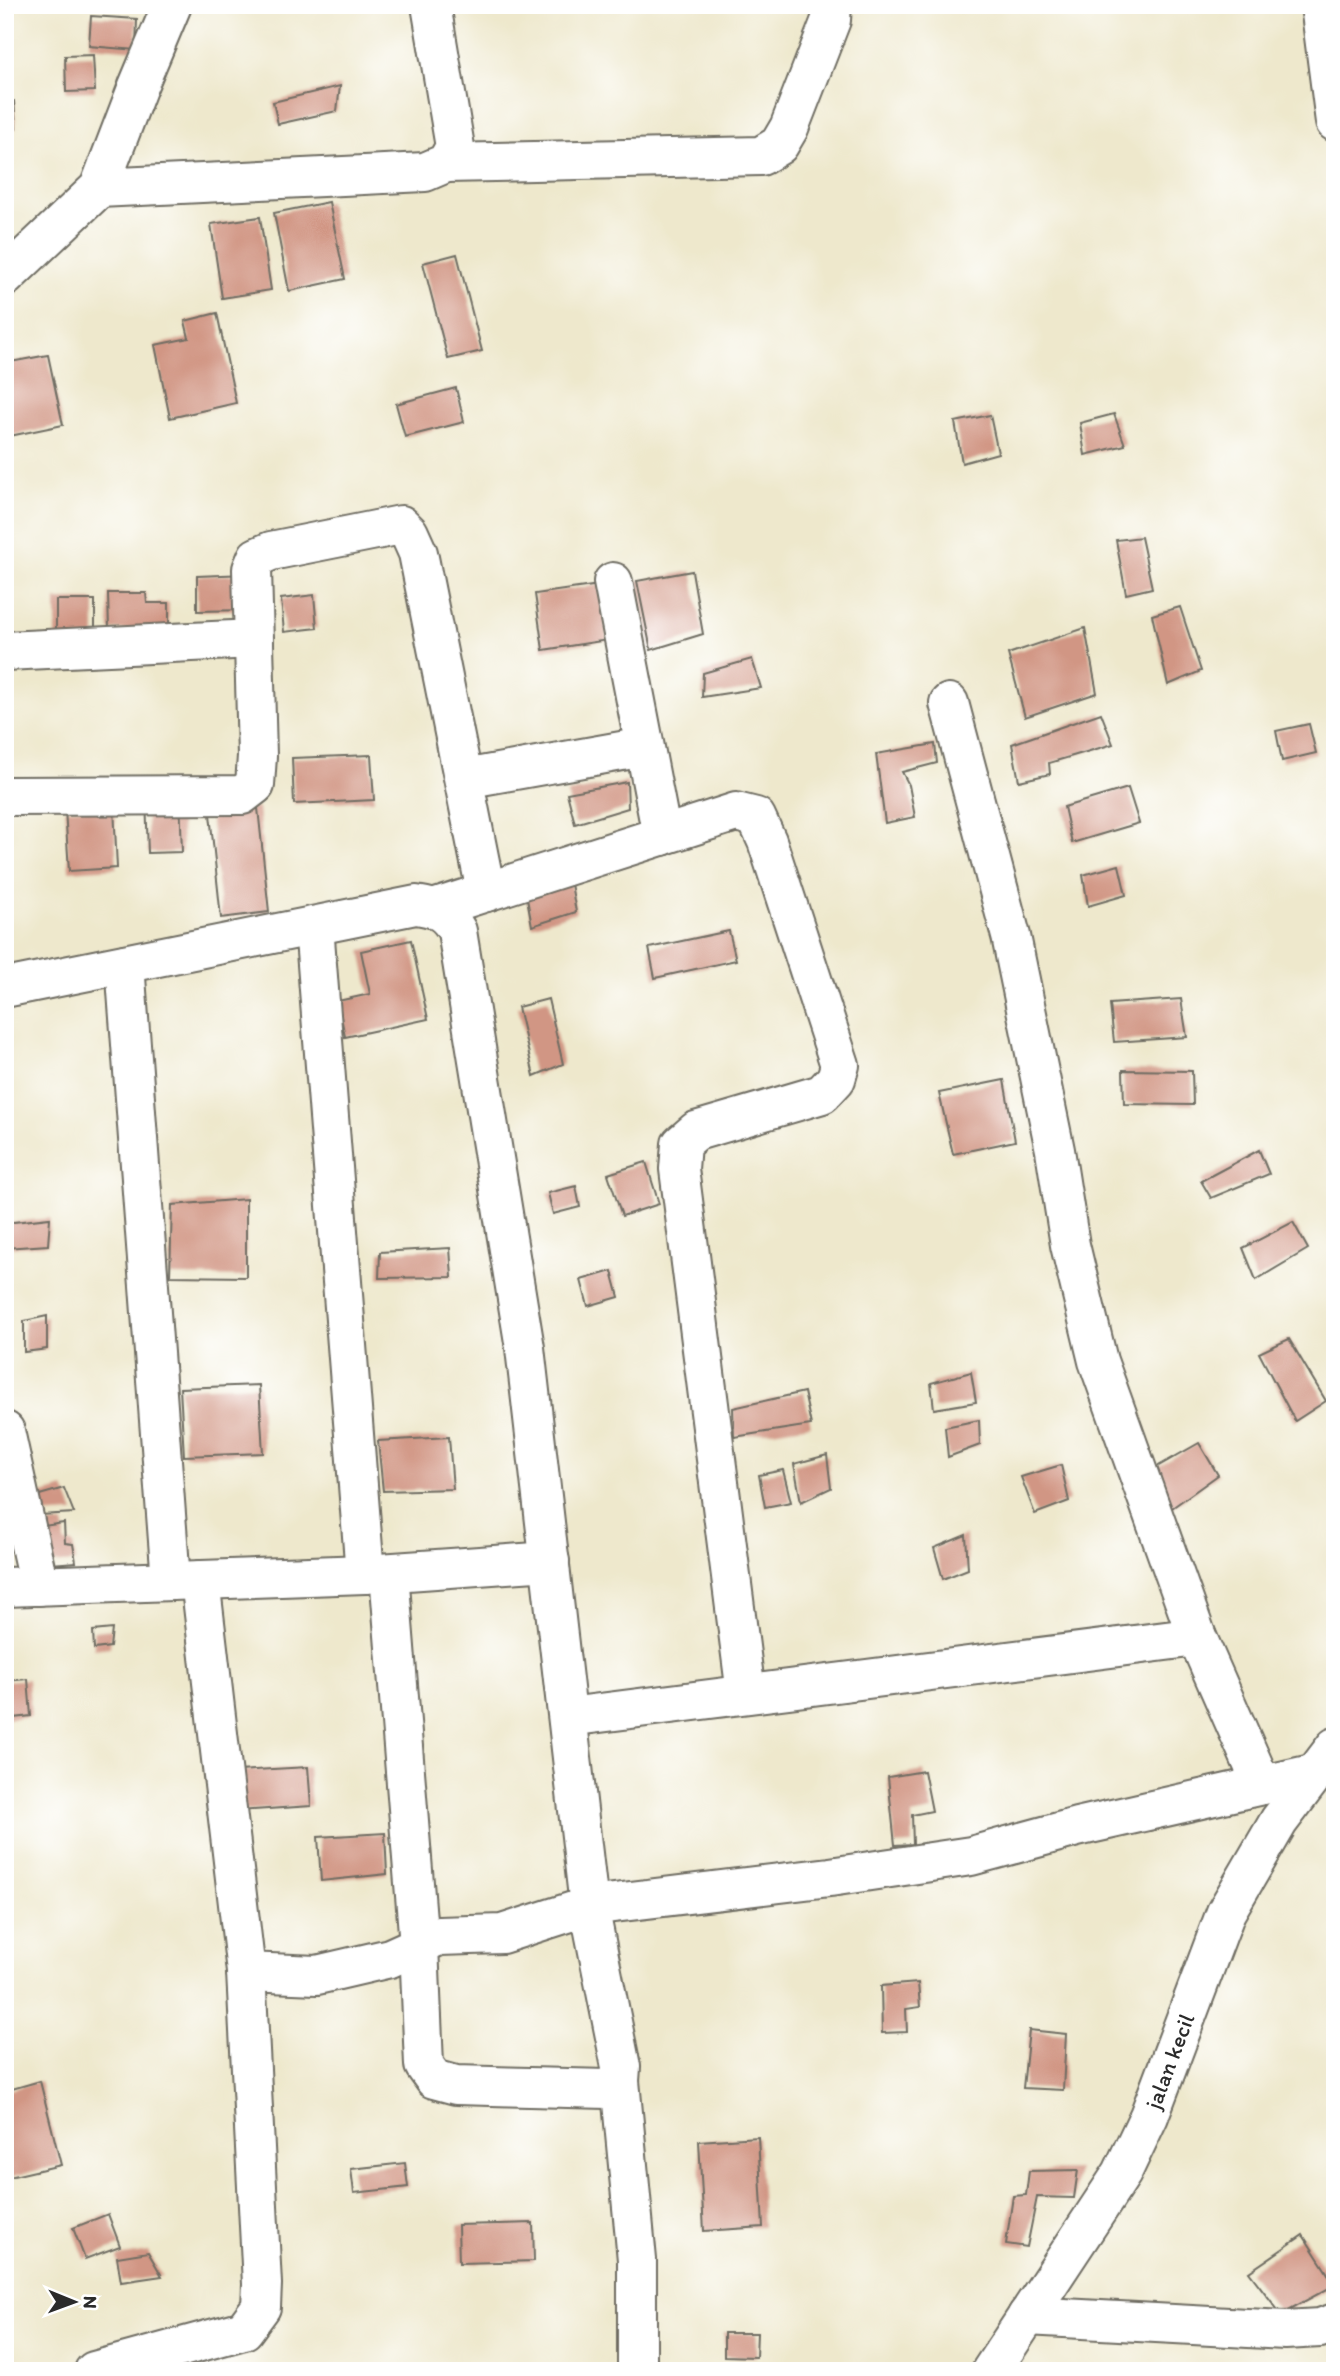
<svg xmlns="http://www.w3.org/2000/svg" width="1340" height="2376" viewBox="0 0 1340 2376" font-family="Itim,sans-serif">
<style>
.building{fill:#d19684}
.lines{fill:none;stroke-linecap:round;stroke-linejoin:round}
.minor-casing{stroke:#6f6d63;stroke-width:42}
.minor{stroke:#fff;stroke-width:38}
.labels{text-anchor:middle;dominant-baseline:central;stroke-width:6;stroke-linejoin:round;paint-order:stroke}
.street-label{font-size:23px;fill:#2b2b2b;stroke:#fff}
</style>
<rect width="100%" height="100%" fill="#fff"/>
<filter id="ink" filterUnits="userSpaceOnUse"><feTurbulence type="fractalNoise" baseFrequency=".0143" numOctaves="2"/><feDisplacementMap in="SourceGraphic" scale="14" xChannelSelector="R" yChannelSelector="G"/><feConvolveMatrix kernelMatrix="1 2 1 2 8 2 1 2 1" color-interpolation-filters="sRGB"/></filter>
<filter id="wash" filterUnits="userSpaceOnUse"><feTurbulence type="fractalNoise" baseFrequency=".00686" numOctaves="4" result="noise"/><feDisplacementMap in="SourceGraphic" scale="28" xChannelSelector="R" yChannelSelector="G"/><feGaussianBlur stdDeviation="1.57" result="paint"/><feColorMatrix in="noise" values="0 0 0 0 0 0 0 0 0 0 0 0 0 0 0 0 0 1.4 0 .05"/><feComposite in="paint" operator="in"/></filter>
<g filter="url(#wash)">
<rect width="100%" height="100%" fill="#eee8cc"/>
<g id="blocks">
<g class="building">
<path d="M 91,16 L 137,19 L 136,50 L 89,46 Z"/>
<path d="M 93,55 L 95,91 L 66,92 L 65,56 Z"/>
<path d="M 340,86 L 337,111 L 278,124 L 273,102 Z"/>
<path d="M 14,101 L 16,129 L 5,131 L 5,102 Z"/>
<path d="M 329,202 L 345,279 L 289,291 L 274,213 Z"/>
<path d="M 260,217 L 271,290 L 222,298 L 211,224 Z"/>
<path d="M 457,254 L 482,351 L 448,359 L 423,263 Z"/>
<path d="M 217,313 L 236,403 L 170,418 L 155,345 L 189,338 L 185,321 Z"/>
<path d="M 48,355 L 63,425 L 5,437 L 5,363 Z"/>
<path d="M 456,388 L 464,422 L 405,437 L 396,404 Z"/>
<path d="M 1114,414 L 1125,445 L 1085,455 L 1080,423 Z"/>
<path d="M 990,415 L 998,453 L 962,463 L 955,422 Z"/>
<path d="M 1141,537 L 1152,588 L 1126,594 L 1116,540 Z"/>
<path d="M 692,571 L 703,634 L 651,650 L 637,581 Z"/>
<path d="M 247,574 L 248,610 L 197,611 L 197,576 Z"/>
<path d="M 600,585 L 608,640 L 543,650 L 535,594 Z"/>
<path d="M 108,593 L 146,593 L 147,603 L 169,603 L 169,629 L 109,630 Z"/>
<path d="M 314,595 L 317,628 L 284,632 L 281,599 Z"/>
<rect x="56" y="600" width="39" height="40"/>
<path d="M 1180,607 L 1201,671 L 1168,685 L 1152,615 Z"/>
<path d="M 1085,628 L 1097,693 L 1025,717 L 1008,654 Z"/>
<path d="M 752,659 L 761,688 L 702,697 L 703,673 Z"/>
<path d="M 1101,713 L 1113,744 L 1049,763 L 1050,774 L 1019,781 L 1012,744 Z"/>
<path d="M 1309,724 L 1316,753 L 1282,761 L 1276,731 Z"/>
<path d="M 935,744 L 937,763 L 902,772 L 909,785 L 915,817 L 885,823 L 876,754 Z"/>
<path d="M 371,755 L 374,800 L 294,804 L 292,758 Z"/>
<path d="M 627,782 L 628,808 L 575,824 L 567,793 Z"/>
<path d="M 1128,788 L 1139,823 L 1072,843 L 1064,807 Z"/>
<path d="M 180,797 L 182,852 L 148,853 L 146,798 Z"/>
<path d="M 114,807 L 117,868 L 69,871 L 65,809 Z"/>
<path d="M 258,808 L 269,912 L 221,918 L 210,814 Z"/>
<path d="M 1119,865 L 1126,895 L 1088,906 L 1083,875 Z"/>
<path d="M 570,878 L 576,912 L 532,926 L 526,893 Z"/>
<path d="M 729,931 L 736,960 L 655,978 L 649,948 Z"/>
<path d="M 411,940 L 428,1019 L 345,1037 L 338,1001 L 370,994 L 361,951 Z"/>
<path d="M 548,999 L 563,1064 L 534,1076 L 518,1007 Z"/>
<path d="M 1181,999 L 1187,1037 L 1114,1042 L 1110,1004 Z"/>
<path d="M 1123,1070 L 1192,1071 L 1193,1105 L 1124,1104 Z"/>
<path d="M 1004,1080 L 1015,1141 L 953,1154 L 939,1093 Z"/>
<path d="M 1259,1150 L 1269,1174 L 1211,1198 L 1201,1181 Z"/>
<path d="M 646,1162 L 659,1204 L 622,1216 L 608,1174 Z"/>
<path d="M 576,1186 L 580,1207 L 553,1214 L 548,1193 Z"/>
<path d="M 246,1199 L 246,1277 L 170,1276 L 172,1205 Z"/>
<path d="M 50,1218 L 48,1245 L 5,1248 L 5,1223 Z"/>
<path d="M 1293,1222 L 1308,1249 L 1256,1280 L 1243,1248 Z"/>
<path d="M 450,1248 L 452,1277 L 379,1278 L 380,1252 Z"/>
<path d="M 612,1271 L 619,1297 L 588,1306 L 581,1280 Z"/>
<path d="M 47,1316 L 47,1349 L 24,1352 L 24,1321 Z"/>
<path d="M 1289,1339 L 1326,1401 L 1295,1421 L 1259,1353 Z"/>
<path d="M 971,1372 L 976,1402 L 934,1409 L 931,1383 Z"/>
<path d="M 259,1385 L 263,1453 L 184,1456 L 180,1388 Z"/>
<path d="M 804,1392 L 811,1425 L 734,1437 L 733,1408 Z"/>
<path d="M 979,1420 L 980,1445 L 948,1457 L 945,1427 Z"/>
<path d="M 449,1437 L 453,1489 L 383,1491 L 378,1441 Z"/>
<path d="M 1199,1443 L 1218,1475 L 1165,1513 L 1150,1471 Z"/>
<path d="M 827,1455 L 831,1488 L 801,1502 L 794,1464 Z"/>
<path d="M 1061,1465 L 1069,1501 L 1035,1514 L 1021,1477 Z"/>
<path d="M 783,1470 L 791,1502 L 765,1507 L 759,1475 Z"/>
<path d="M 64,1488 L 74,1513 L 40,1515 L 36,1496 Z"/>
<path d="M 64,1523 L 65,1543 L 73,1544 L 76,1562 L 51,1564 L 43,1526 Z"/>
<path d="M 966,1535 L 968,1569 L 943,1579 L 934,1548 Z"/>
<path d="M 112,1629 L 110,1647 L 94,1649 L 93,1631 Z"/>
<path d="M 28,1679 L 31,1716 L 5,1719 L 5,1681 Z"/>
<path d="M 308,1767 L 311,1806 L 237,1811 L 238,1771 Z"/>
<path d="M 924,1771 L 932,1811 L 912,1815 L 913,1844 L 895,1845 L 888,1777 Z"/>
<path d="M 385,1833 L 387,1874 L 321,1881 L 318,1837 Z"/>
<path d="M 918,1983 L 920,2007 L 906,2009 L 907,2032 L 882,2033 L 881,1986 Z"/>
<path d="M 1029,2030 L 1066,2034 L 1063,2090 L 1023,2088 Z"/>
<path d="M 40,2081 L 61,2165 L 5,2178 L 5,2091 Z"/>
<path d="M 758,2137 L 763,2227 L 704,2231 L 699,2141 Z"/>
<path d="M 405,2163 L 408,2187 L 354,2193 L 351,2169 Z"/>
<path d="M 1078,2170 L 1074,2198 L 1037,2197 L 1027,2247 L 1006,2244 L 1013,2196 L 1026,2195 L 1029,2171 Z"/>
<path d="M 108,2214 L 120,2246 L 85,2259 L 73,2228 Z"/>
<path d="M 533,2223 L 534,2261 L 459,2263 L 458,2225 Z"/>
<path d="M 1303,2235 L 1335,2285 L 1281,2314 L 1249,2272 Z"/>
<path d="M 148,2252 L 162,2276 L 121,2282 L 117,2257 Z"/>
<path d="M 724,2333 L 757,2333 L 756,2357 L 724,2356 Z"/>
</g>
</g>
</g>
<g filter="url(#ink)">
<use href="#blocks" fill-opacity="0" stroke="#6f6d63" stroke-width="2"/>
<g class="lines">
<g class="minor-casing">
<g id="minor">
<path d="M 1320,5 L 1335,122"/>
<path d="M 446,163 L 761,156 L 779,145 L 789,128 L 831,20 L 832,5"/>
<path d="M 99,188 L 425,172 L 446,163 L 455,147 L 431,5"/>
<path d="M 5,277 L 99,188 L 138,86 L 172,5"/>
<path d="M 613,582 L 662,836"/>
<path d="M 5,651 L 254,639"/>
<path d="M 949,703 L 1011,936 L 1055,1150 L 1070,1245 L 1098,1361 L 1197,1637 L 1262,1785"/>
<path d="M 464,779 L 644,747"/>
<path d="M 5,796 L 242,795 L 255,785 L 257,756 L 252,569 L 257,557 L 271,551 L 401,525 L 409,533 L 418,553 L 486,892"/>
<path d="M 436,908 L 736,812 L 756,817 L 767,841 L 840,1065 L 836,1079 L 822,1094 L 696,1131 L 681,1144 L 679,1169 L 746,1694"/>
<path d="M 314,926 L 365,1574"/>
<path d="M 125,964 L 171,1581"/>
<path d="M 5,988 L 416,905 C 437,908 447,912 457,931 L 525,1348 L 589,1906 L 621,2067 L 620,2081 L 607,2089 L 456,2085 L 434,2079 L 424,2065 L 419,1945 L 389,1573"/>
<path d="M 5,1431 L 39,1586"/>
<path d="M 5,1587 L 365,1574 L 550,1561"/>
<path d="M 568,1717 L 1197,1637"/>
<path d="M 246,1972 L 317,1975 L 390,1958 L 439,1936 L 502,1934 L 589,1906 L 830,1877 L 971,1856 L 1077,1827 L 1316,1773"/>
<path d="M 620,2081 L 637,2260 L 637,2371"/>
<path d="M 1027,2316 L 1285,2330 L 1320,2328 L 1335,2323"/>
<path d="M 94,2371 L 244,2330 L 261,2307 L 262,2284 L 246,1972 L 200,1580"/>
<path id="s1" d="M 991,2371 L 1122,2173 L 1149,2116 L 1226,1912 L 1279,1821 L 1335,1747"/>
</g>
</g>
<use href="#minor" class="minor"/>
</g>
</g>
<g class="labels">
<g class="street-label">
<text stroke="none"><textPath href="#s1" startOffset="359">jalan kecil</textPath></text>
</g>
</g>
<rect width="1340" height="2376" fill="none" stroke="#fff" stroke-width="28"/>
<g transform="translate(74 2302) rotate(91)" stroke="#ffffff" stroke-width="5" paint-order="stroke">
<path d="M0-5L12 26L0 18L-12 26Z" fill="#2b2b2b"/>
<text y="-10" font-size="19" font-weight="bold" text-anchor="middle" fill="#2b2b2b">N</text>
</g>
</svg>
